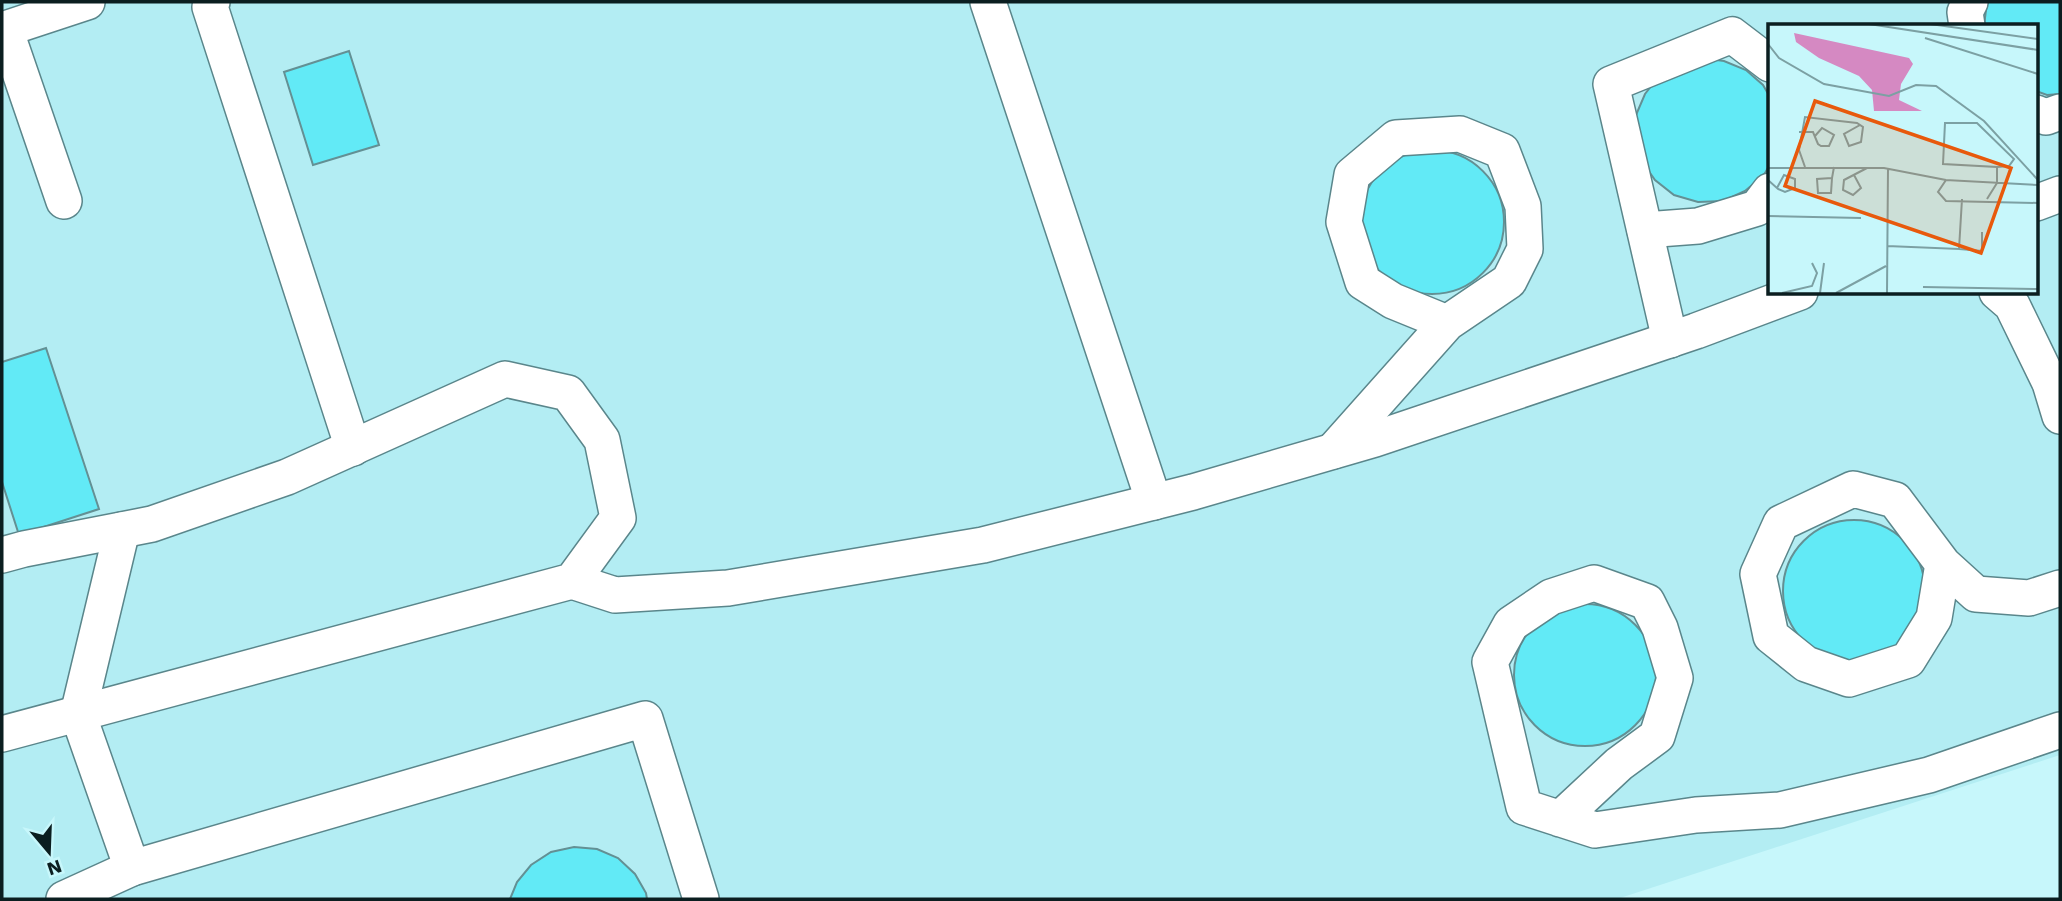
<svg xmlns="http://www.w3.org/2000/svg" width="2062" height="901" viewBox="0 0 2062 901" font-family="'Work Sans',sans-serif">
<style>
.built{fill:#b3edf3;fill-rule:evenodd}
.building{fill:#62eaf6;stroke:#639094;stroke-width:2}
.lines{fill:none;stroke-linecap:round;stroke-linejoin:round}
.minor-casing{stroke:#5a868b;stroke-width:38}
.minor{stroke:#fff;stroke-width:35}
.inset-road{fill:none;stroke:#7ca0a3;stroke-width:2}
.view{fill:#e8590c;fill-opacity:0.15;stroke:#e8590c;stroke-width:3.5}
.inset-edge{fill:none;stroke:#0b1e20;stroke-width:3.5}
</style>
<rect width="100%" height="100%" fill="#c7f7fb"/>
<path class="built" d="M 2,2 L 2060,2 L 2060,755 L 1617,899 L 2,899 ZM 1770,26 L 2036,26 L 2036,292 L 1770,292 Z"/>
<g class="building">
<path d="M 1987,2 L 2060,2 L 2060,94 L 2047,95 L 2036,91 L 2036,26 L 1984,26 Z"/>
<path d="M 349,51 L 379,145 L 313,165 L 284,72 Z"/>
<path d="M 1702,58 L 1724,61 L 1746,70 L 1763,85 L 1770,97 L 1770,164 L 1764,175 L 1745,191 L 1723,201 L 1698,202 L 1674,195 L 1655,180 L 1641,160 L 1635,138 L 1636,115 L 1645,94 L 1659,76 Z"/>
<circle cx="1432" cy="222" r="72"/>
<path d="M 46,348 L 99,509 L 19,535 L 2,482 L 2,362 Z"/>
<circle cx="1854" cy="591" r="71"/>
<circle cx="1585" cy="675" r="71"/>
<path d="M 574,847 L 597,849 L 618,858 L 635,874 L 646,893 L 647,899 L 510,899 L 517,882 L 531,865 L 551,852 Z"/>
</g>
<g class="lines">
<g class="minor-casing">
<g id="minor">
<path d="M 212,2 L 210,7 L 353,448"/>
<path d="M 988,2 L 1154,502"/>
<path d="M 1967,26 L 1965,12 L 1970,2"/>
<path d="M 2036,113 L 2046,117 L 2060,112"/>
<path d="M 64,201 L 5,29 L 87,2"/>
<path d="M 2036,203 L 2060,194"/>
<path d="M 1645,230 L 1698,226 L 1757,208 L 1770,191"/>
<path d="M 1997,292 L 2012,305 L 2050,383 L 2060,416"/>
<path d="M 1670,340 L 1611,84 L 1732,35 L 1770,64"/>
<path d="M 1333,451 L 1447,323 L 1509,281 L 1525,249 L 1523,206 L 1502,151 L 1460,134 L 1396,138 L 1352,175 L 1344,222 L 1363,282 L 1393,301 L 1447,323"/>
<path d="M 122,530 L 78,714 L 132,868"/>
<path d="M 2,555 L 24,549 L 152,524 L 287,477 L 505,379 L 568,393 L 602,440 L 618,518 L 572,581 L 2,734"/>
<path d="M 1943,564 L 1934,618 L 1908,660 L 1849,679 L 1806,664 L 1771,636 L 1758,574 L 1781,523 L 1853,489 L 1895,500 L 1943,564 L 1976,594 L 2029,598 L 2060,588"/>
<path d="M 572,581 L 615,595 L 728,588 L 983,545 L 1193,492 L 1375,439 L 1696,331 L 1800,292"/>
<path d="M 1560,819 L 1619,764 L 1657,736 L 1675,678 L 1660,628 L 1647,602 L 1594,583 L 1551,597 L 1511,624 L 1490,662 L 1524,807 L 1595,830 L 1696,815 L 1780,810 L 1929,775 L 2060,730"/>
<path d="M 64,899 L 132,868 L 645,719 L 701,899"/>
</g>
</g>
<use href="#minor" class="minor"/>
</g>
<g transform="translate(1768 24)">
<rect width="270" height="270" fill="#c7f7fb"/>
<path d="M 26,9 L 141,34 L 145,40 L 133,60 L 131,76 L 154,87 L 106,87 L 104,66 L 91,52 L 51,34 L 28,18 Z" fill="#d589c2"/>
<path class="inset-road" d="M 101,0 L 270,26M 162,0 L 270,15M 157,14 L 270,50M 0,20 L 11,34 L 56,60 L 121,72 L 148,61 L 168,62 L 216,97 L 270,156M 31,108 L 45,108 L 50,120 L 53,122 L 61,122 L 66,111 L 54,104 L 47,112M 37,143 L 31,126 L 37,93 L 89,99 L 95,103 L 93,118 L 81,122 L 76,110 L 92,101M 0,144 L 116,144 L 178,156M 86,151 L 93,164 L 85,171 L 75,166 L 76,156 L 99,144M 64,154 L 49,155 L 50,169 L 63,169 L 64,154 L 66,143M 0,156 L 10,165 L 17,168 L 27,164 L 27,155 L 16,151 L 9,164M 270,161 L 178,156 L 170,168 L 178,177 L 270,179M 219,175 L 229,159 L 229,143 L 175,140 L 177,99 L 209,99 L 246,135 L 241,142 L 229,143M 0,192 L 93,194M 119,222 L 191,225 L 194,175M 191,225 L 214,227 L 214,208M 155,263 L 270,265M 14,269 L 44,262 L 49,249 L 44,239M 52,269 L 56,239M 68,269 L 118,242M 119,269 L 120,144"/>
<path class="view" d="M 47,77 L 243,144 L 213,229 L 17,162 Z"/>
<rect width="270" height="270" class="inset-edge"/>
</g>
<rect width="2062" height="901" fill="none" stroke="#0b1e20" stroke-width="7"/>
<g transform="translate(49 852) rotate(161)" stroke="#c7f7fb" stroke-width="5" paint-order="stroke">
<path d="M0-5L12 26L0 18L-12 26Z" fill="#0b1e20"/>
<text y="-10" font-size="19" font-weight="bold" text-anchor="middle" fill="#0b1e20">N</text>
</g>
</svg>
